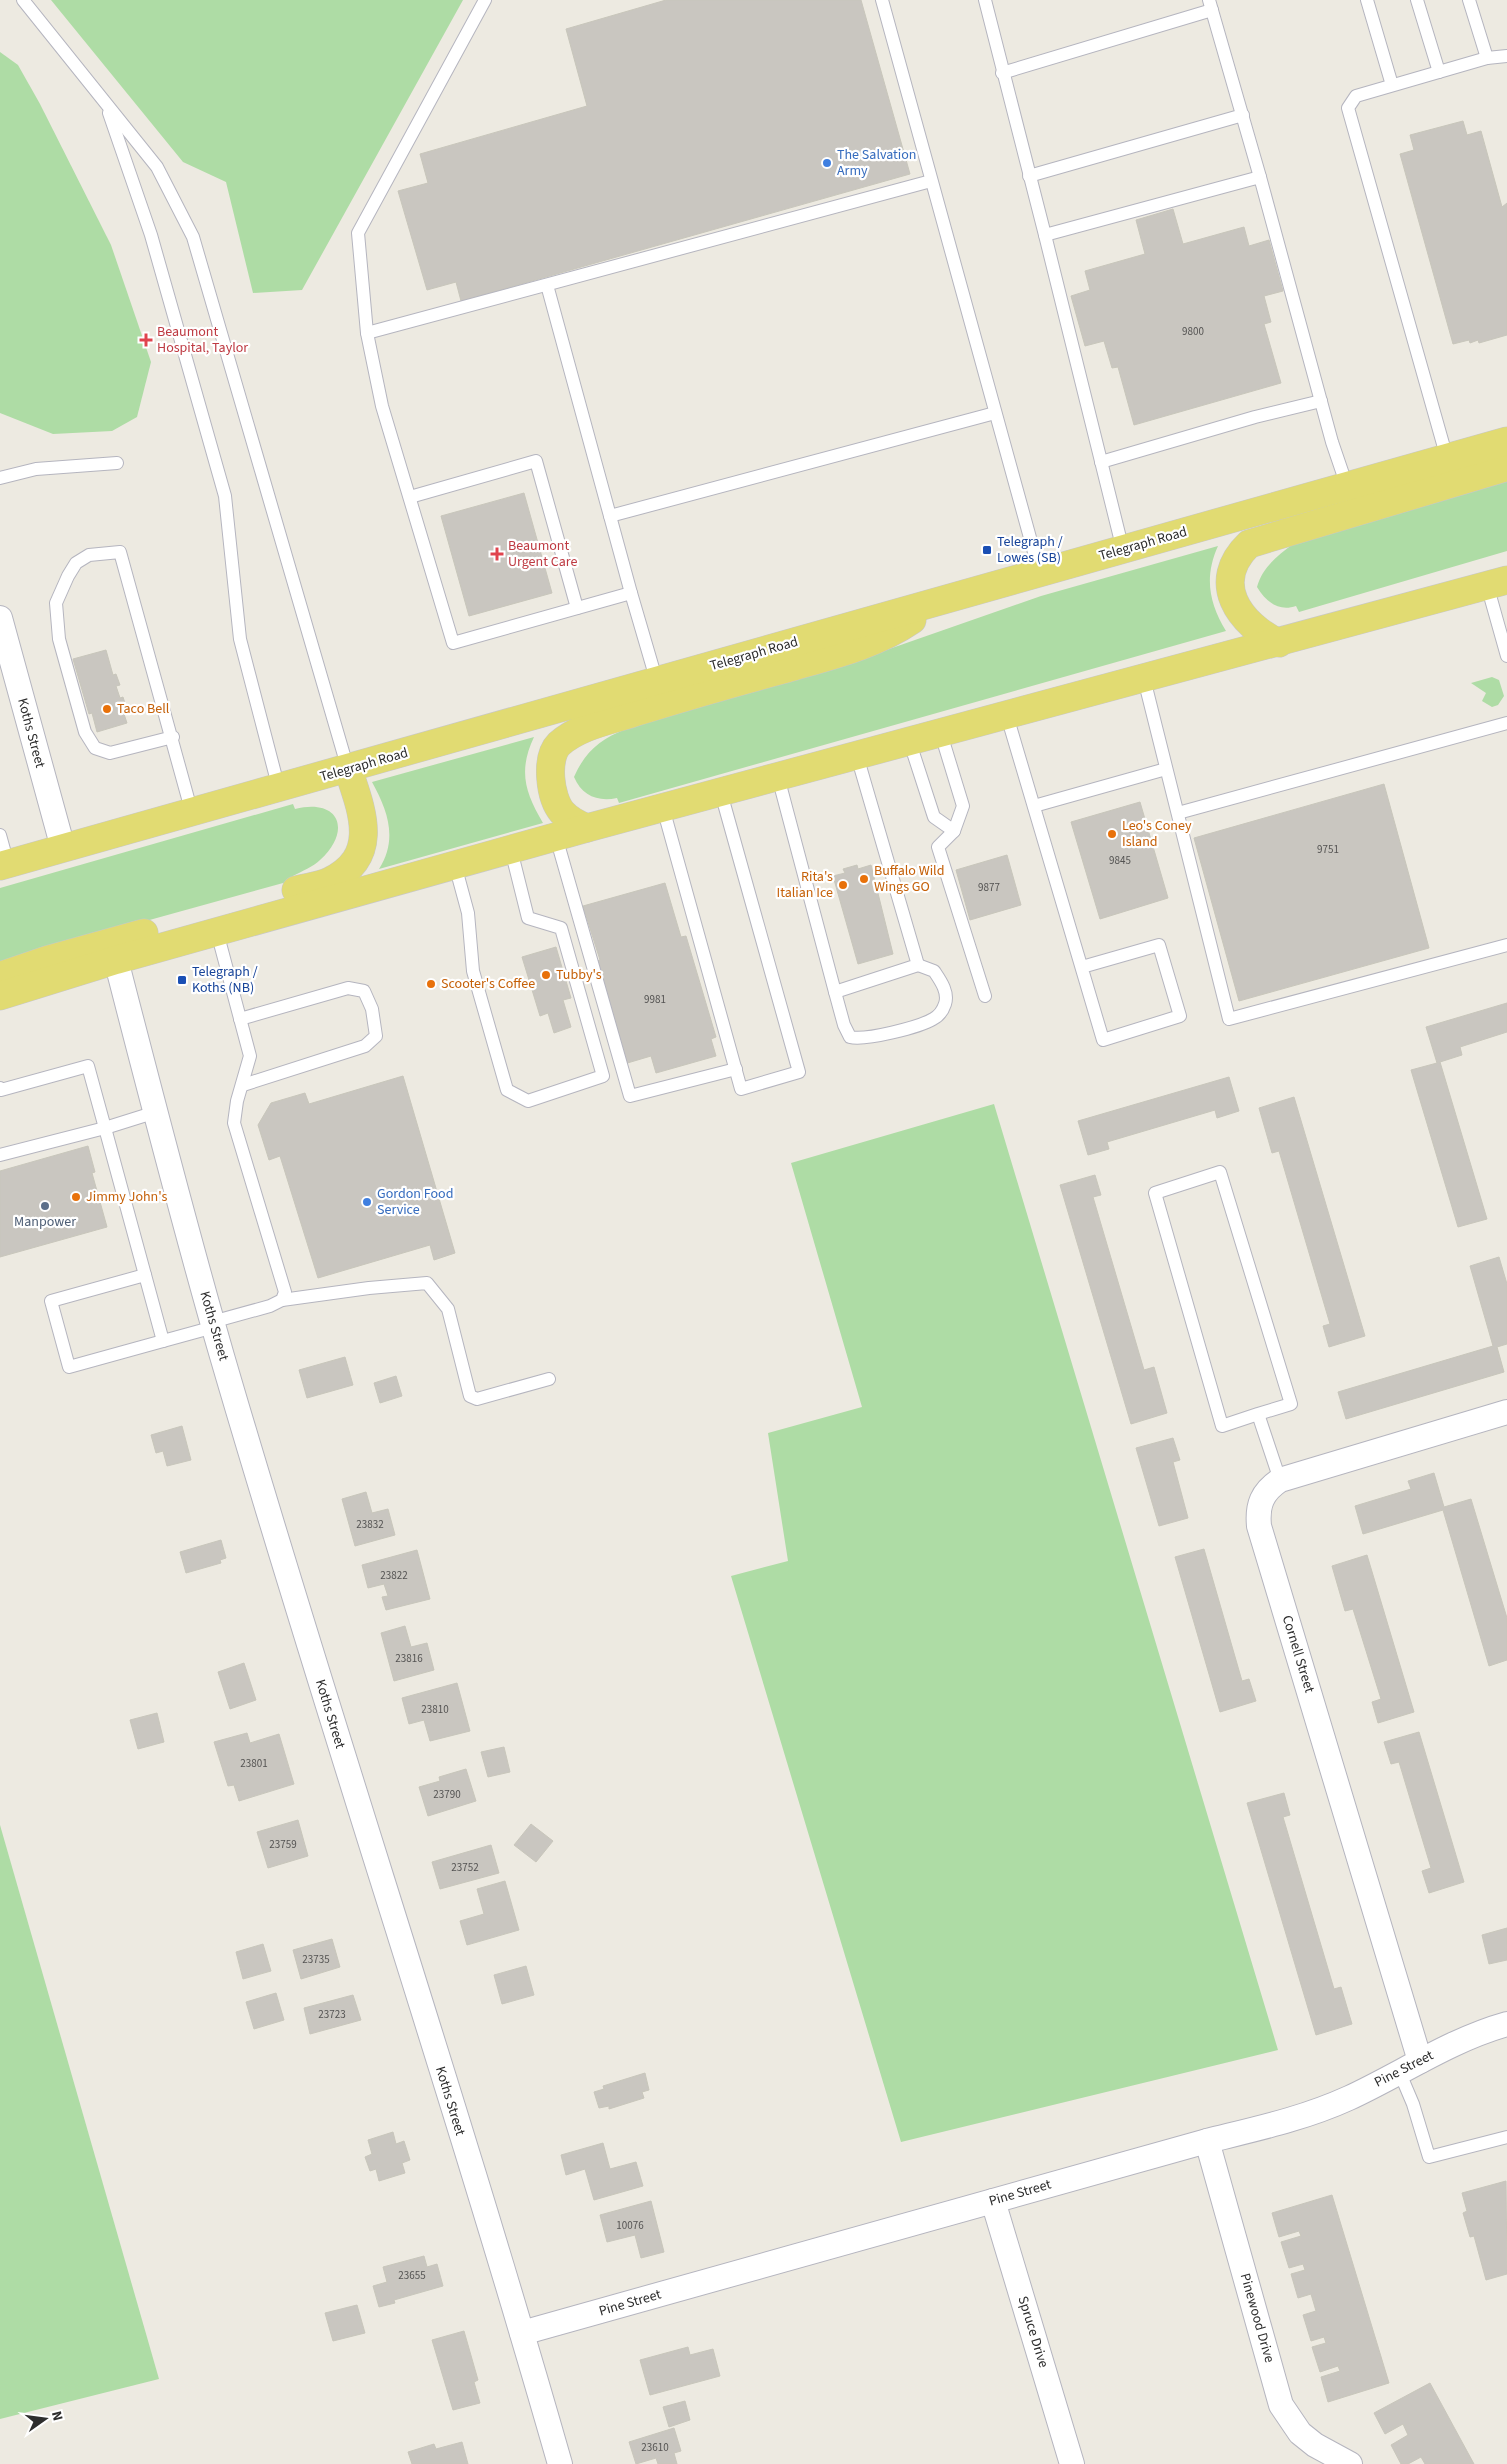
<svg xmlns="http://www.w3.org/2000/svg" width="1507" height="2464" viewBox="0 0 1507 2464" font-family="'Source Sans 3',sans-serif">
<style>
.green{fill:#aedca5}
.building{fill:#c9c6c0;stroke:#c8c6bb}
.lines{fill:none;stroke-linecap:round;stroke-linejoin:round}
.lane-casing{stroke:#b5b5bf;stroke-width:14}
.street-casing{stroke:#b5b5bf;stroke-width:26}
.primary-casing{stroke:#c8c8c8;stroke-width:29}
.lane{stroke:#fff;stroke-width:12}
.street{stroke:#fff;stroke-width:24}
.primary{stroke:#e1db72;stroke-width:28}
.shop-dot{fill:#3f7fe0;stroke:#fff;stroke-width:2}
.health-dot{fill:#e0444e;stroke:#fff;stroke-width:2}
.transit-dot{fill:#1a4fb4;stroke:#fff;stroke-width:2}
.food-dot{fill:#e8710a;stroke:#fff;stroke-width:2}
.service-dot{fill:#5c6f8a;stroke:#fff;stroke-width:2}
.labels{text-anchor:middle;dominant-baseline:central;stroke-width:4.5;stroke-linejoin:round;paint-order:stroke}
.number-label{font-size:11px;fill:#545352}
.shop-label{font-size:14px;fill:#366cbe;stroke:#fff;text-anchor:start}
.health-label{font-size:14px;fill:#be3a42;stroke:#fff;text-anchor:start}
.transit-label{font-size:14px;fill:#164399;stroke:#fff;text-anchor:start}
.street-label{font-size:14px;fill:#2d2d2d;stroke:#fff}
.food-label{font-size:14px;fill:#c56008;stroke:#fff;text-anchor:start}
.service-label{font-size:14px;fill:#4e5e75;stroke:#fff}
</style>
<rect width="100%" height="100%" fill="#edeae1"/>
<g class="green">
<path d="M 51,0 L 463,0 L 302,290 L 253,293 L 226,182 L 183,162 Z"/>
<path d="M 0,52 L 18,65 L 40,104 L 111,245 L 151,362 L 137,417 L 112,431 L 53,434 L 0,413 Z"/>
<path d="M 1507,476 L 1507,551 L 1299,612 L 1296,606 C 1279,612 1266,602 1257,587 C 1262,568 1277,556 1293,544 Z"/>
<path d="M 1218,546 C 1204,577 1209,603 1226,631 L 619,803 L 617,798 C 598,802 582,796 574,777 C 585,752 600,739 626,729 L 872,655 L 1041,596 Z"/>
<path d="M 1492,677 L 1499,680 L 1504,696 L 1498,705 L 1492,707 L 1482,701 L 1486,693 L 1471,683 Z"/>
<path d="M 534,737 C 518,771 525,792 543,823 L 379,869 C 398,839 388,811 372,782 Z"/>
<path d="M 293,804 L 295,809 C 340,798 352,831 320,860 C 313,867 302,871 293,876 L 294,880 L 52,947 L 0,966 L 0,888 Z"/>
<path d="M 994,1104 L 1278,2050 L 901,2142 L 731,1576 L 788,1561 L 768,1433 L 862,1407 L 791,1163 Z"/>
<path d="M 0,1825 L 159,2379 L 0,2419 Z"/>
</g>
<g class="building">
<path d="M 861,0 L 910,174 L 461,301 L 456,282 L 427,290 L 398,191 L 428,183 L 420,154 L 587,106 L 566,29 L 666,0 Z"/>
<path d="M 1463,121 L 1467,135 L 1481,131 L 1502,207 L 1507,203 L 1507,335 L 1479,343 L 1478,340 L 1470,343 L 1469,340 L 1453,344 L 1400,154 L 1414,150 L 1410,135 Z"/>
<path d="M 1173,209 L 1183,244 L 1244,227 L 1249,246 L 1269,240 L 1283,291 L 1264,296 L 1271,322 L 1264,324 L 1281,383 L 1134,425 L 1118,367 L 1112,368 L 1104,341 L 1085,346 L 1071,296 L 1090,290 L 1085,271 L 1145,254 L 1136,220 Z"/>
<path d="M 524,493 L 552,593 L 469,616 L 441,516 Z"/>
<path d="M 106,650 L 113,675 L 116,674 L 120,685 L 116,686 L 120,698 L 123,697 L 128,713 L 124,714 L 127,723 L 97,732 L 92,713 L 89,714 L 73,659 Z"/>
<path d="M 1384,784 L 1429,948 L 1239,1001 L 1194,838 Z"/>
<path d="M 1140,802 L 1168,898 L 1100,919 L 1071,822 Z"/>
<path d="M 1007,855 L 1021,905 L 970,920 L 956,870 Z"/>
<path d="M 857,865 L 858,869 L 871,865 L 893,954 L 858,964 L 833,876 L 845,873 L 843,869 Z"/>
<path d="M 665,883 L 681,937 L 686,936 L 716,1037 L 711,1039 L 716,1056 L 656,1073 L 651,1056 L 624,1064 L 594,962 L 600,960 L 583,906 Z"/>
<path d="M 556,947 L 571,998 L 563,1000 L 571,1027 L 554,1033 L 548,1013 L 540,1016 L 522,957 Z"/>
<path d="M 1507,1003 L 1507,1032 L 1460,1047 L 1462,1055 L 1440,1062 L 1487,1219 L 1458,1227 L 1411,1070 L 1437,1063 L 1426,1027 Z"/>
<path d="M 403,1076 L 455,1253 L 434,1260 L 430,1245 L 318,1278 L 280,1156 L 269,1160 L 258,1125 L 271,1103 L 305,1093 L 309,1104 Z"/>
<path d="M 1229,1077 L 1239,1111 L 1217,1118 L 1215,1110 L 1107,1142 L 1109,1149 L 1088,1155 L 1078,1121 Z"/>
<path d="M 1294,1097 L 1365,1336 L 1329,1347 L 1323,1326 L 1330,1324 L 1279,1151 L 1272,1153 L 1259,1108 Z"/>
<path d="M 88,1146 L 95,1172 L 92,1173 L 107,1227 L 0,1257 L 0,1171 Z"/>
<path d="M 1095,1175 L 1101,1195 L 1093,1197 L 1144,1370 L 1154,1367 L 1167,1413 L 1131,1424 L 1060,1185 Z"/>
<path d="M 1499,1257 L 1507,1284 L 1507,1344 L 1497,1347 L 1504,1372 L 1346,1419 L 1338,1392 L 1493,1346 L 1470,1266 Z"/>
<path d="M 345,1357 L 353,1385 L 307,1398 L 299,1370 Z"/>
<path d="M 396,1376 L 402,1396 L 380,1403 L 374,1383 Z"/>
<path d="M 182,1426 L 191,1460 L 167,1466 L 163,1451 L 156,1453 L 151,1435 Z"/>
<path d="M 1173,1438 L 1180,1460 L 1173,1462 L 1188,1518 L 1159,1526 L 1136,1448 Z"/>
<path d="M 1434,1473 L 1444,1507 L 1471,1499 L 1507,1618 L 1507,1660 L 1489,1666 L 1443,1510 L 1363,1534 L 1355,1506 L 1411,1489 L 1408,1481 Z"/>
<path d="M 366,1492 L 372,1513 L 388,1509 L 395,1535 L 355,1546 L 342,1499 Z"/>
<path d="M 221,1540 L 226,1558 L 220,1560 L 221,1563 L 186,1573 L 180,1552 Z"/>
<path d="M 1204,1549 L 1242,1681 L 1249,1679 L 1256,1701 L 1220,1712 L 1175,1557 Z"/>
<path d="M 417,1550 L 430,1599 L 386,1610 L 382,1597 L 388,1596 L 384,1584 L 368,1588 L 362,1565 Z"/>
<path d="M 1367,1555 L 1414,1712 L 1378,1723 L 1372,1702 L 1381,1699 L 1353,1609 L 1345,1611 L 1332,1566 Z"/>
<path d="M 405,1626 L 411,1647 L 427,1643 L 434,1670 L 394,1681 L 381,1633 Z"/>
<path d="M 244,1663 L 256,1700 L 230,1709 L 218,1672 Z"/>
<path d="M 457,1683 L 470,1731 L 430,1741 L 424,1720 L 409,1724 L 402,1698 Z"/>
<path d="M 157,1713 L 164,1742 L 138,1749 L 130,1720 Z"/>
<path d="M 1419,1732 L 1464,1882 L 1429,1893 L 1422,1871 L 1431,1868 L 1399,1762 L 1391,1764 L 1384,1742 Z"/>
<path d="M 247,1733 L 250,1743 L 279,1734 L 294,1784 L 239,1801 L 234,1785 L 228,1786 L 214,1742 Z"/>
<path d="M 504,1747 L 510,1772 L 488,1777 L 481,1752 Z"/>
<path d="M 466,1769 L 476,1801 L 428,1816 L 419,1787 L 440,1781 L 439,1777 Z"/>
<path d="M 1284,1793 L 1290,1815 L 1283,1817 L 1334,1989 L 1341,1987 L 1352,2024 L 1316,2035 L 1247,1803 Z"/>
<path d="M 298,1820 L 308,1856 L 268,1868 L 257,1832 Z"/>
<path d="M 531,1824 L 553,1841 L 536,1862 L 514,1845 Z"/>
<path d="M 491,1845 L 499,1873 L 440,1889 L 432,1862 Z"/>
<path d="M 505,1881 L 519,1930 L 467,1945 L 460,1921 L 484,1914 L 477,1889 Z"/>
<path d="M 1507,1928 L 1507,1960 L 1489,1964 L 1482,1935 Z"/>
<path d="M 332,1939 L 340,1967 L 301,1979 L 293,1950 Z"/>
<path d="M 263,1944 L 271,1971 L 243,1979 L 236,1952 Z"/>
<path d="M 526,1966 L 534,1995 L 502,2004 L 494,1975 Z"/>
<path d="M 276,1993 L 284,2020 L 254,2029 L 246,2002 Z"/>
<path d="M 353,1995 L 361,2020 L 310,2034 L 304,2008 Z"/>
<path d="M 645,2073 L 649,2090 L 642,2092 L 644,2098 L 609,2109 L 609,2106 L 599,2108 L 594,2092 L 604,2089 L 603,2086 Z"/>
<path d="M 393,2132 L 396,2144 L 404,2141 L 410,2160 L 402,2163 L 405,2173 L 379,2181 L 376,2169 L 370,2171 L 365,2157 L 372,2154 L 368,2140 Z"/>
<path d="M 603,2143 L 610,2169 L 636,2162 L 643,2186 L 594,2200 L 585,2169 L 566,2175 L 561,2155 Z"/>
<path d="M 1506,2181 L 1507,2274 L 1486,2280 L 1474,2236 L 1470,2237 L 1463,2213 L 1467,2211 L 1462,2193 Z"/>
<path d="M 1332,2195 L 1389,2383 L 1328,2402 L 1321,2377 L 1340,2371 L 1338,2366 L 1320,2372 L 1312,2347 L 1326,2343 L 1324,2337 L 1311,2341 L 1303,2315 L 1316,2311 L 1311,2294 L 1298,2298 L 1291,2274 L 1305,2270 L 1303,2264 L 1289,2268 L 1281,2242 L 1301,2236 L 1299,2231 L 1279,2237 L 1272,2213 Z"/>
<path d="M 651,2201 L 664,2252 L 641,2258 L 635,2235 L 607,2242 L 600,2215 Z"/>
<path d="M 424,2256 L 427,2267 L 437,2264 L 443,2286 L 394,2300 L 395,2303 L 379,2307 L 373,2286 L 387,2282 L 383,2267 Z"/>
<path d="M 357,2305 L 365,2333 L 333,2341 L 325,2313 Z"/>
<path d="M 464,2331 L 478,2380 L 474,2382 L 480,2403 L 453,2410 L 432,2340 Z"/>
<path d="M 688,2347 L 690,2355 L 713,2349 L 720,2376 L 650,2395 L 640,2360 Z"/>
<path d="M 1430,2383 L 1474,2464 L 1425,2464 L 1421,2457 L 1408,2464 L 1401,2464 L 1391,2445 L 1408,2435 L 1403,2424 L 1385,2434 L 1374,2413 Z"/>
<path d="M 685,2401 L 690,2420 L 669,2427 L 663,2407 Z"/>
<path d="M 674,2428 L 681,2451 L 674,2453 L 677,2464 L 658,2464 L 656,2458 L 636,2464 L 629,2442 Z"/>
<path d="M 462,2442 L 468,2464 L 412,2464 L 408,2452 L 434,2444 L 436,2449 Z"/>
</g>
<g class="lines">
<g class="lane-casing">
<g id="lane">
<path d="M 23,0 L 157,167 L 193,237 L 348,769"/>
<path d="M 485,0 L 358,233 L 367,333 L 382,406 L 453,643 L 631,593 L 657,682"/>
<path d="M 882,0 L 1040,574"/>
<path d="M 985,0 L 1045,235"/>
<path d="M 1209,0 L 1260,177"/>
<path d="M 1367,0 L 1392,85"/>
<path d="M 1417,0 L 1439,72"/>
<path d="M 1469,0 L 1487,58"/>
<path d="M 1002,73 L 1212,10"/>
<path d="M 109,113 L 151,235 L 225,496 L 240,639 L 279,789"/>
<path d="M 1029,176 L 1243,115"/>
<path d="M 547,285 L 610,516"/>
<path d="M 367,333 L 931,181"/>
<path d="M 1447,458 L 1348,108 L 1356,96 L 1487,58 L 1507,56"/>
<path d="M 1101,462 L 1255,417 L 1321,401"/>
<path d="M 0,478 L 36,469 L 117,463"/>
<path d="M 410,497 L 536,461 L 577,608"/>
<path d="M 1123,550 L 1045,235 L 1260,177 L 1332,442 L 1347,486"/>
<path d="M 1487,585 L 1507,656"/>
<path d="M 631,593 L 610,516 L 995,413"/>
<path d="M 1144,679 L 1229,1019 L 1507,945"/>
<path d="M 1007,716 L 1103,1040 L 1180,1016 L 1159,945 L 1082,967"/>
<path d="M 941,734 L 963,806 L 954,831 L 938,847 L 985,996"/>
<path d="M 173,737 L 110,753 L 95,748 L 85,732 L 59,639 L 56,603 L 68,576 L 76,563 L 89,555 L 120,552 L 192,813"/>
<path d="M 910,743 L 934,817 L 954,831"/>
<path d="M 778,777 L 835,992 L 918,965 L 857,756"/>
<path d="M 1034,806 L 1166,769"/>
<path d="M 663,808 L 741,1089 L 799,1072 L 721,793"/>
<path d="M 1178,813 L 1507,723"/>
<path d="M 0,835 L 8,864"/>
<path d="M 556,837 L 630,1096 L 736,1069"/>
<path d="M 455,865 L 468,913 L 473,971 L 507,1090 L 528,1101 L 603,1076 L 561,928 L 528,918 L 511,850"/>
<path d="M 835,992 L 844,1025 L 850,1037 C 865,1041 920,1027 933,1019 C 939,1016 943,1010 945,1004 C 949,992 940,980 934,971 L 918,965"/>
<path d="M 240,1019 L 348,988 L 364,991 L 372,1009 L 376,1036 L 365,1046 L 243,1085"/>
<path d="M 0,1088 L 1,1090 L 88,1066 L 105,1128 L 156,1112"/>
<path d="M 0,1155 L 105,1128 L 163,1341 L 214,1327"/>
<path d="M 145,1275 L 51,1301 L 69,1367 L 163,1341"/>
<path d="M 282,1300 L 369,1288 L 427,1283 L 448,1309 L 470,1396 L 477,1399 L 549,1379"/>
<path d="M 212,1322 L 270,1306 L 282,1300 L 285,1292 L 234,1123 L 237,1101 L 250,1056 L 217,932"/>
<path d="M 1258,1414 L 1222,1426 L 1155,1193 L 1220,1172 L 1291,1404 L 1258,1414 L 1280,1480"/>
<path d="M 1399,2071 L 1413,2104 L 1429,2157 L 1507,2137"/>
</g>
</g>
<g class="street-casing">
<g id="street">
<path d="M 0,618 L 63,848"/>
<path d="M 116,960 C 150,1092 184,1225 222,1356 C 330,1727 454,2093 560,2464"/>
<path d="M 1420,2061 L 1259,1526 C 1257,1505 1262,1492 1280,1480 L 1507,1412"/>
<path d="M 1207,2141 L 1281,2405 L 1300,2433 L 1315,2445 L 1350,2464"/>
<path d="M 993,2201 L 1072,2464"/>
<path d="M 522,2333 L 1207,2141 C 1255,2129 1303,2119 1349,2098 C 1401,2074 1450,2040 1507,2024"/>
</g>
</g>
<g class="primary-casing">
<g id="primary">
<path d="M 1279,643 C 1239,624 1209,582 1249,544 L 1507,467"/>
<path d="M 587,828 C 577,824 569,820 562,812 C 550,798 545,758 559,744 C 580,725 613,720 639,711 C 688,696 736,682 785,669 C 829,656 874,646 912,620"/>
<path d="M 0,866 L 1507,441"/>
<path d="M 296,890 C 307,887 320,886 330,881 C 381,856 362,811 348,769"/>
<path d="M 0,976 L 47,960 L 144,933"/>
<path d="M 0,996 L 116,960 L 587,828 L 1507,580"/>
</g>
</g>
<use href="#lane" class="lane"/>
<use href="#street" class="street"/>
<use href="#primary" class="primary"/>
</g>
<g class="shop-dot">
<circle cx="827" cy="163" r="5"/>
<circle cx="367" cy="1202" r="5"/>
</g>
<g class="health-dot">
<path d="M143.5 332.5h5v5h5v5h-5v5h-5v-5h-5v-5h5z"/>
<path d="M494.5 546.5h5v5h5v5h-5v5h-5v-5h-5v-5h5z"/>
</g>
<g class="transit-dot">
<rect x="982" y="545" width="10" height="10" rx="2.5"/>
<rect x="177" y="975" width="10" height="10" rx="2.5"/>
</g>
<g class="food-dot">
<circle cx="107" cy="709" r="5"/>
<circle cx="1112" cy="834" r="5"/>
<circle cx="864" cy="879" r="5"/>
<circle cx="843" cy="885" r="5"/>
<circle cx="546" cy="975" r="5"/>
<circle cx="431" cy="984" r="5"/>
<circle cx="76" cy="1197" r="5"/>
</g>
<circle class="service-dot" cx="45" cy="1206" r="5"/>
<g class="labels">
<g class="number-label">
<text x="1193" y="331">9800</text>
<text x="1328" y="849">9751</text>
<text x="1120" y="860">9845</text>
<text x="989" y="887">9877</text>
<text x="655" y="999">9981</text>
<text x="370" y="1524">23832</text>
<text x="394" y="1575">23822</text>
<text x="409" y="1658">23816</text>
<text x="435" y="1709">23810</text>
<text x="254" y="1763">23801</text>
<text x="447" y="1794">23790</text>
<text x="283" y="1844">23759</text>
<text x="465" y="1867">23752</text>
<text x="316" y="1959">23735</text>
<text x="332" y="2014">23723</text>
<text x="630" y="2225">10076</text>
<text x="412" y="2275">23655</text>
<text x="655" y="2447">23610</text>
</g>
<g class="shop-label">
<text x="837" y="155">The Salvation<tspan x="837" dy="16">Army</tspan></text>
<text x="377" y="1194">Gordon Food<tspan x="377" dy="16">Service</tspan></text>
</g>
<g class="health-label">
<text x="157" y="332">Beaumont<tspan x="157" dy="16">Hospital, Taylor</tspan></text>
<text x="508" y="546">Beaumont<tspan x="508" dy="16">Urgent Care</tspan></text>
</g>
<g class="transit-label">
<text x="997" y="542">Telegraph /<tspan x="997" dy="16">Lowes (SB)</tspan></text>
<text x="192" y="972">Telegraph /<tspan x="192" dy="16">Koths (NB)</tspan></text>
</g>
<g class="street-label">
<text transform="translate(1143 544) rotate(-16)">Telegraph Road</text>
<text transform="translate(754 654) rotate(-16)">Telegraph Road</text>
<text transform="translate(31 733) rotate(75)">Koths Street</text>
<text transform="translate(364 765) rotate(-16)">Telegraph Road</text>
<text transform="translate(214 1326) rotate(74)">Koths Street</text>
<text transform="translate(1298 1654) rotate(73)">Cornell Street</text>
<text transform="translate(330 1714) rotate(73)">Koths Street</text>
<text transform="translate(1404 2069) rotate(-27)">Pine Street</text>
<text transform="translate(450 2101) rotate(73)">Koths Street</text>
<text transform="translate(1020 2193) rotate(-16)">Pine Street</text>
<text transform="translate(630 2303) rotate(-16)">Pine Street</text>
<text transform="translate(1257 2318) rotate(74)">Pinewood Drive</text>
<text transform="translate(1033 2332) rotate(73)">Spruce Drive</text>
</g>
<g class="food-label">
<text x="117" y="709">Taco Bell</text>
<text x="1122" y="826">Leo's Coney<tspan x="1122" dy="16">Island</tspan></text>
<text x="874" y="871">Buffalo Wild<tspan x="874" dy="16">Wings GO</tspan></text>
<text x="833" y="877" text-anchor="end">Rita's<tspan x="833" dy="16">Italian Ice</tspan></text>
<text x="556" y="975">Tubby's</text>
<text x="441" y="984">Scooter's Coffee</text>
<text x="86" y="1197">Jimmy John's</text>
</g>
<g class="service-label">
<text x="45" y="1222">Manpower</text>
</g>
</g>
<g transform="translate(45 2419) rotate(76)" stroke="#ffffff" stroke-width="4" paint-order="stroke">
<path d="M0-4L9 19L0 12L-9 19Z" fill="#2d2d2d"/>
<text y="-8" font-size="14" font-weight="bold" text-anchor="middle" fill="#2d2d2d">N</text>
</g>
</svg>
